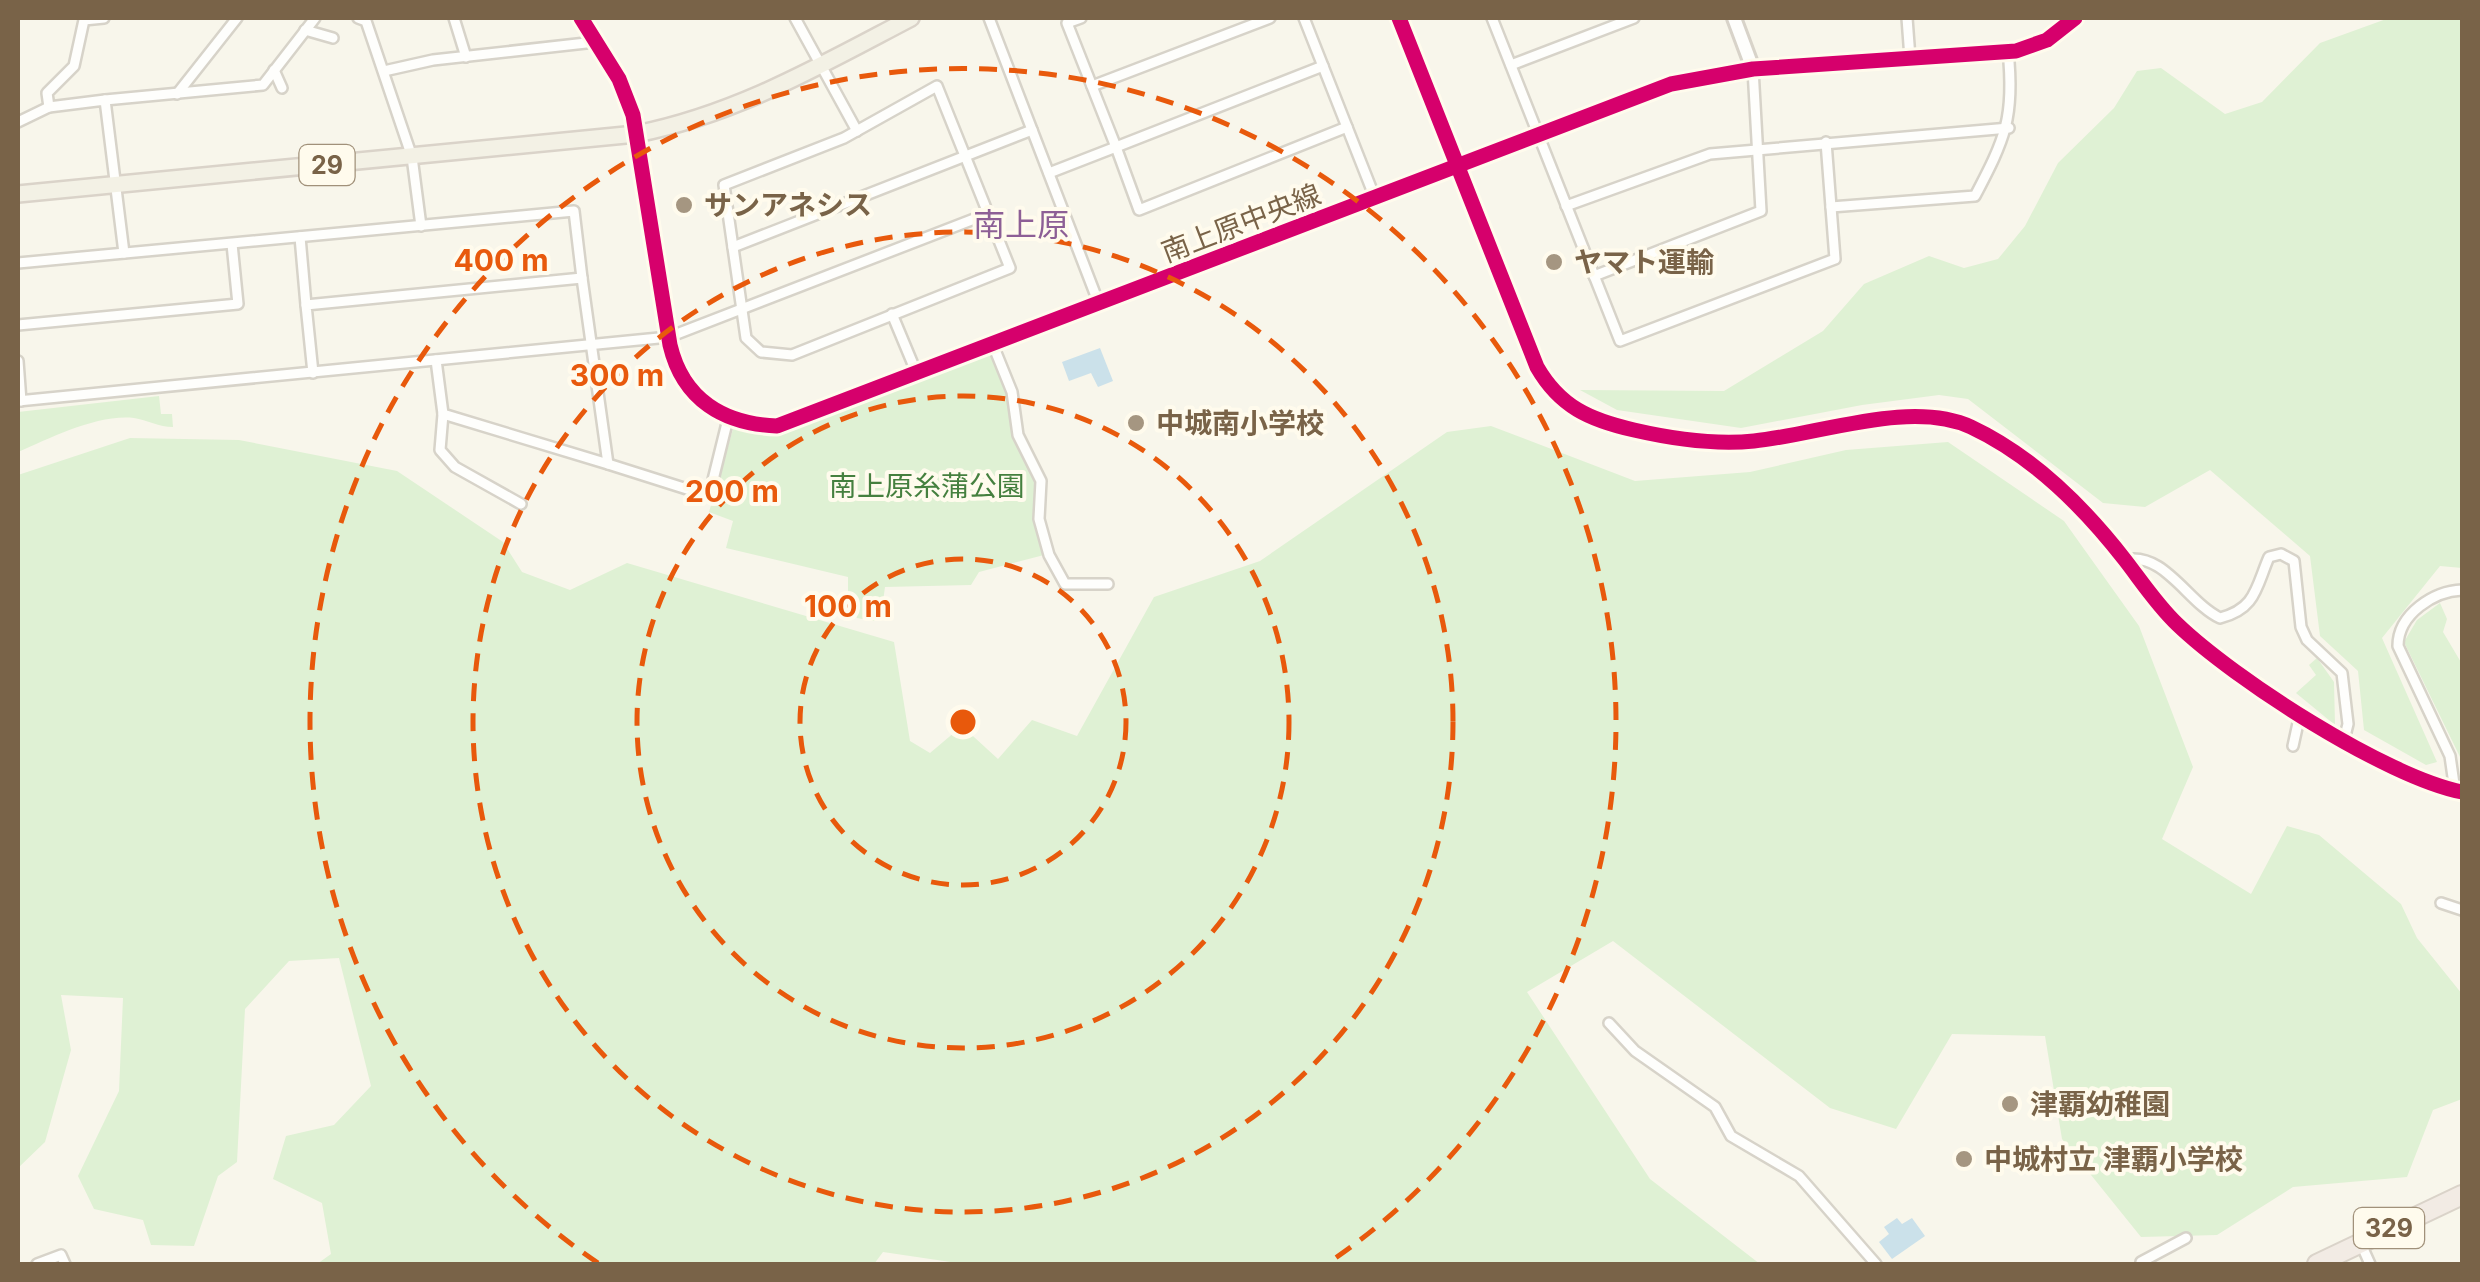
<svg xmlns="http://www.w3.org/2000/svg" width="2480" height="1282" viewBox="0 0 2480 1282" font-family="Inter,'Noto Sans JP',sans-serif">
<style>
.green{fill:#dff1d4}
.water{fill:#cbe1ea}
.lines{fill:none;stroke-linecap:round;stroke-linejoin:round}
.street-casing{stroke:#d7d3c9;stroke-width:14}
.secondary-casing{stroke:#d8d3c9;stroke-width:18}
.primary-casing{stroke:#dad3c9;stroke-width:20}
.highway-casing{stroke:#dad3c9;stroke-width:22}
.street{stroke:#fefefc;stroke-width:9}
.secondary{stroke:#fefefc;stroke-width:12}
.primary{stroke:#f3f1e5;stroke-width:15}
.highway{stroke:#f2ebe4;stroke-width:18}
.cycleway-casing{stroke:#fffbed;stroke-width:21}
.cycleway{stroke:#d6006c;stroke-width:15}
.ring{fill:none;stroke:#e8590c;stroke-width:5;stroke-dasharray:18 12}
.poi-dot{fill:#a59681;stroke:#fffbed;stroke-width:4}
.labels{text-anchor:middle;dominant-baseline:central;stroke-width:8;stroke-linejoin:round;paint-order:stroke}
.shield{fill:#fffbed;stroke:#a1917a;stroke-width:2.5}
.shield-label{font-size:25px;font-weight:bold;fill:#796348}
.poi-label{font-size:28px;font-weight:bold;fill:#796348;stroke:#fffbed;text-anchor:start}
.street-label{font-size:28px;fill:#796348;stroke:#fffbed}
.park-label{font-size:28px;fill:#45803f;stroke:#fffbed}
.quarter-label{font-size:32px;fill:#8d5f96;stroke:#fffbed}
.centre{fill:#e8590c;stroke:#fffbed;stroke-width:5}
.ring-label{font-size:30px;text-anchor:middle;font-weight:bold;fill:#e8590c;stroke:#fffbed;stroke-width:8;stroke-linejoin:round;paint-order:stroke}
</style>
<rect width="100%" height="100%" fill="#f8f6eb"/>
<g class="green">
<path d="M 2389,18 L 2462,18 L 2462,568 L 2440,566 L 2382,638 L 2437,762 L 2426,765 L 2364,730 L 2358,671 L 2320,636 L 2310,556 L 2210,470 L 2145,507 L 2103,503 L 1968,399 L 1939,395 L 1862,405 L 1741,428 L 1617,410 L 1580,390 L 1724,391 L 1823,331 L 1864,284 L 1929,256 L 1964,268 L 1998,259 L 2025,226 L 2058,163 L 2114,108 L 2137,71 L 2161,68 L 2225,114 L 2262,102 L 2320,43 Z"/>
<path d="M 991,354 L 1012,392 L 1018,435 L 1041,481 L 1044,555 L 979,572 L 971,585 L 885,587 L 881,616 L 874,621 L 857,618 L 848,605 L 848,577 L 726,548 L 733,521 L 709,512 L 733,429 L 790,431 Z"/>
<path d="M 159,396 L 161,414 L 172,414 L 173,427 C 159,427 147,420 134,418 C 97,414 51,438 18,452 L 18,412 Z"/>
<path d="M 1491,426 L 1635,481 L 1750,472 L 1846,450 L 1948,442 L 2064,521 L 2139,626 L 2193,767 L 2162,839 L 2251,894 L 2287,826 L 2319,835 L 2401,904 L 2417,938 L 2462,994 L 2462,1099 L 2433,1110 L 2407,1177 L 2293,1187 L 2217,1235 L 2141,1237 L 2062,1139 L 2045,1036 L 1952,1034 L 1896,1129 L 1830,1108 L 1613,941 L 1527,992 L 1650,1179 L 1760,1264 L 964,1264 L 883,1252 L 874,1264 L 317,1264 L 331,1254 L 322,1203 L 273,1179 L 286,1136 L 334,1125 L 371,1086 L 339,958 L 289,961 L 245,1009 L 237,1162 L 218,1176 L 194,1246 L 151,1245 L 143,1220 L 94,1209 L 78,1176 L 119,1091 L 123,998 L 61,995 L 71,1050 L 45,1142 L 18,1168 L 18,475 L 130,438 L 239,440 L 397,471 L 503,542 L 522,572 L 570,590 L 627,563 L 894,642 L 910,741 L 930,753 L 962,726 L 998,759 L 1032,720 L 1077,736 L 1154,597 L 1260,561 L 1447,432 Z"/>
<path d="M 2440,603 L 2447,619 L 2443,632 L 2462,664 L 2462,761 L 2404,642 L 2417,620 Z"/>
<path d="M 2317,658 L 2334,682 L 2335,725 L 2296,693 L 2316,675 L 2309,665 Z"/>
</g>
<g class="water">
<path d="M 1100,348 L 1113,381 L 1098,387 L 1091,373 L 1069,381 L 1062,362 Z"/>
<path d="M 1897,1218 L 1902,1224 L 1912,1218 L 1925,1236 L 1892,1259 L 1879,1242 L 1889,1234 L 1884,1227 Z"/>
</g>
<g class="lines">
<g class="street-casing">
<g id="street">
<path d="M 358,18 L 366,21 L 412,157 L 421,226"/>
<path d="M 454,18 L 466,57"/>
<path d="M 795,18 L 857,131"/>
<path d="M 989,18 L 1099,304"/>
<path d="M 1304,18 L 1375,198"/>
<path d="M 1492,18 L 1620,341 L 1835,259 L 1826,142"/>
<path d="M 1907,18 L 1910,58"/>
<path d="M 305,30 L 333,38"/>
<path d="M 1511,65 L 1634,18"/>
<path d="M 1323,66 L 1116,147 L 1139,210 L 1347,127"/>
<path d="M 274,70 L 282,88"/>
<path d="M 384,71 L 433,60 L 595,42"/>
<path d="M 937,86 L 1010,268 L 792,355 L 761,352 L 746,338 L 724,185 L 844,138 Z"/>
<path d="M 1092,86 L 1270,18"/>
<path d="M 177,94 L 237,18"/>
<path d="M 105,100 L 263,85 L 315,18"/>
<path d="M 49,107 L 105,100 L 124,253"/>
<path d="M 18,122 L 49,107 L 47,93 L 74,66 L 84,20 L 104,18"/>
<path d="M 1049,173 L 1116,147 L 1067,23 L 1081,18"/>
<path d="M 1566,206 L 1710,154 L 2009,128"/>
<path d="M 1831,207 L 1975,196 C 2005,139 2015,117 2008,51"/>
<path d="M 300,237 L 306,305"/>
<path d="M 733,247 L 1032,130"/>
<path d="M 18,263 L 574,211 L 582,278"/>
<path d="M 1594,276 L 1761,211 L 1753,69"/>
<path d="M 892,314 L 917,374"/>
<path d="M 18,325 L 238,304 L 232,244"/>
<path d="M 993,345 L 1012,392 L 1018,435 L 1041,481 L 1039,519 L 1049,555 L 1065,584 L 1108,584"/>
<path d="M 18,361 L 21,401"/>
<path d="M 313,373 L 306,305 L 582,278 L 608,464 L 443,414 L 436,360"/>
<path d="M 18,401 L 669,337 L 987,214"/>
<path d="M 443,414 L 440,450 L 455,467 L 521,504"/>
<path d="M 608,464 L 709,496 L 728,419"/>
<path d="M 2125,560 C 2164,551 2188,603 2220,618 C 2256,609 2256,587 2269,557 L 2281,554 L 2294,561 L 2301,627 L 2307,640 L 2342,673 L 2348,724 L 2344,740"/>
<path d="M 2293,746 L 2300,714"/>
<path d="M 2455,791 L 2450,756 L 2398,646 C 2398,614 2434,591 2462,590"/>
<path d="M 2441,903 L 2462,910"/>
<path d="M 1609,1023 L 1635,1051 L 1715,1107 L 1731,1136 L 1799,1176 L 1876,1264"/>
<path d="M 2361,1244 L 2370,1264"/>
<path d="M 37,1264 L 61,1255 L 65,1264"/>
<path d="M 2144,1264 L 2141,1262 L 2186,1238"/>
</g>
</g>
<g class="secondary-casing">
<g id="secondary">
<path d="M 581,18 L 619,79 L 633,115 L 670,345 C 683,400 724,424 777,426 L 1671,84 L 1753,69 L 2016,51 L 2047,40 L 2075,18"/>
<path d="M 1399,18 L 1537,367 C 1560,407 1590,420 1634,430 C 1673,439 1714,445 1754,441 C 1817,435 1911,399 1971,427 C 2033,456 2083,506 2125,560 C 2142,582 2157,605 2177,624 C 2234,679 2386,777 2462,792"/>
<path d="M 1734,18 L 1753,69"/>
</g>
</g>
<g class="primary-casing">
<path id="primary" d="M 18,194 L 636,134 C 737,114 821,65 911,18"/>
</g>
<g class="highway-casing">
<path id="highway" d="M 2317,1264 L 2462,1195"/>
</g>
<use href="#street" class="street"/>
<use href="#secondary" class="secondary"/>
<use href="#primary" class="primary"/>
<use href="#highway" class="highway"/>
<g class="cycleway-casing">
<g id="cycleway">
<path d="M 581,18 L 619,79 L 633,115 L 670,345 C 683,400 724,424 777,426 L 1671,84 L 1753,69 L 2016,51 L 2047,40 L 2075,18"/>
<path d="M 1399,18 L 1537,367 C 1560,407 1590,420 1634,430 C 1673,439 1714,445 1754,441 C 1817,435 1911,399 1971,427 C 2033,456 2083,506 2125,560 C 2142,582 2157,605 2177,624 C 2234,679 2386,777 2462,792"/>
</g>
</g>
<use href="#cycleway" class="cycleway"/>
</g>
<g class="ring">
<circle cx="963" cy="722" r="163"/>
<circle cx="963" cy="722" r="326"/>
<circle cx="963" cy="722" r="490"/>
<path d="M598 1263A653 653 0 1 1 1328 1263"/>
</g>
<g class="poi-dot">
<circle cx="684" cy="205" r="10"/>
<circle cx="1554" cy="262" r="10"/>
<circle cx="1136" cy="423" r="10"/>
<circle cx="2010" cy="1104" r="10"/>
<circle cx="1964" cy="1159" r="10"/>
</g>
<g class="labels">
<g class="shield">
<rect x="299.5" y="145" width="55" height="40" rx="8"/>
<rect x="2354" y="1208" width="70" height="40" rx="8"/>
</g>
<g class="shield-label">
<text x="327" y="165">29</text>
<text x="2389" y="1228">329</text>
</g>
<g class="poi-label">
<text x="704" y="205">サンアネシス</text>
<text x="1574" y="262">ヤマト運輸</text>
<text x="1156" y="423">中城南小学校</text>
<text x="2030" y="1104">津覇幼稚園</text>
<text x="1984" y="1159">中城村立 津覇小学校</text>
</g>
<g class="street-label">
<text transform="translate(1241 223) rotate(-21)">南上原中央線</text>
</g>
<g class="park-label">
<text x="927" y="486">南上原糸蒲公園</text>
</g>
<g class="quarter-label">
<text x="1021" y="224">南上原</text>
</g>
</g>
<circle cx="963" cy="722" r="15" class="centre"/>
<g class="ring-label">
<text x="501" y="271">400 m</text>
<text x="617" y="386">300 m</text>
<text x="732" y="502">200 m</text>
<text x="848" y="617">100 m</text>
</g>
<rect width="2480" height="1282" fill="none" stroke="#796348" stroke-width="40"/>
</svg>
